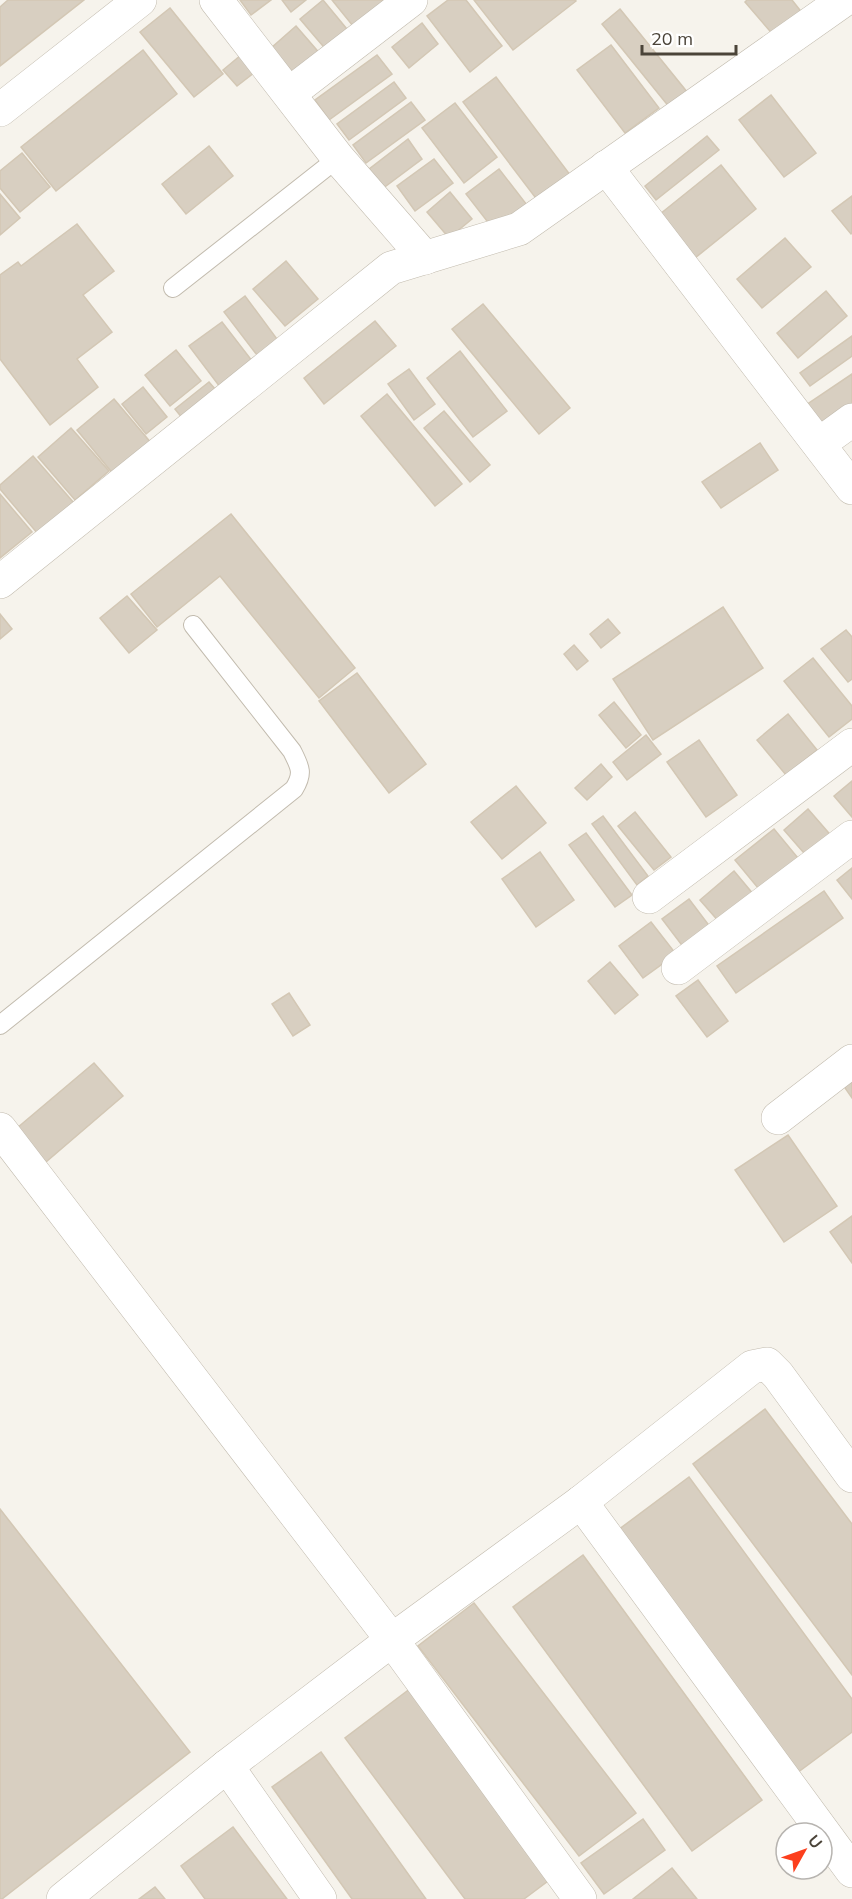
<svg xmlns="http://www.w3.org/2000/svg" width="852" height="1899" viewBox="0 0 852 1899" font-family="Mulish,sans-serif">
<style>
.building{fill:#d8cfc1;stroke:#d3c7b4;stroke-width:1.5}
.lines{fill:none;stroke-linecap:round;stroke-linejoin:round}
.service-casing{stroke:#c2bbae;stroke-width:20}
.minor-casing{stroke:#c2bbae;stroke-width:34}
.tertiary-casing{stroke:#c2bbae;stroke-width:34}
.service{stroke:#fff;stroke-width:18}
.minor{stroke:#fff;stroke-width:33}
.tertiary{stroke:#fff;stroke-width:33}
</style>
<rect width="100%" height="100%" fill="#f6f3ec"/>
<g class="building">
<path d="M 8,0 L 84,0 L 0,66 L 0,7 Z"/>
<path d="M 240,0 L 271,0 L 251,15 Z"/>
<path d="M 282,0 L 306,0 L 291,12 Z"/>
<path d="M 323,0 L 351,34 L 328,52 L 300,19 Z"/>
<path d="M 332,0 L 383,0 L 384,1 L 353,26 Z"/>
<path d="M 448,0 L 466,0 L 502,46 L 470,72 L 427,16 Z"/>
<path d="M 474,0 L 575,0 L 576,1 L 513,50 Z"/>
<path d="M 747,0 L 792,0 L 803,14 L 775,37 L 745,2 Z"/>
<path d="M 170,8 L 223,74 L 194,97 L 140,32 Z"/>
<path d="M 620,9 L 692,98 L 674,113 L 602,24 Z"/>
<path d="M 422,23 L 438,44 L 409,68 L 392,47 Z"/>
<path d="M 296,26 L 322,56 L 297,77 L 271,48 Z"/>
<path d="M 611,45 L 659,108 L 625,133 L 577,70 Z"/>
<path d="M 143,50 L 177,94 L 56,191 L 21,147 Z"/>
<path d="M 241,55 L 255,72 L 237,86 L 223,70 Z"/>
<path d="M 377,55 L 392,74 L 329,120 L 315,100 Z"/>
<path d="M 496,77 L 571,176 L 538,201 L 463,102 Z"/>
<path d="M 394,82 L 406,98 L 349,140 L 337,124 Z"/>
<path d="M 771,95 L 816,153 L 784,177 L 739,120 Z"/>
<path d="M 411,102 L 425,120 L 366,163 L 353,145 Z"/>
<path d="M 455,103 L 497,157 L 464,183 L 422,128 Z"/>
<path d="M 707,136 L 719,150 L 656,200 L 645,186 Z"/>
<path d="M 408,139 L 422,159 L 378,192 L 364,173 Z"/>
<path d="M 209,146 L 233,176 L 186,214 L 162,184 Z"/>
<path d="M 22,153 L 50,187 L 20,212 L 0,188 L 0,171 Z"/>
<path d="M 434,159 L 453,183 L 415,211 L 397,186 Z"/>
<path d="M 721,165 L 756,209 L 695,258 L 660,214 Z"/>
<path d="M 499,169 L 527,205 L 494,230 L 466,194 Z"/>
<path d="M 450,192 L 472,219 L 449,238 L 427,212 Z"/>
<path d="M 0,194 L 20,218 L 0,235 Z"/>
<path d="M 852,196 L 852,233 L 851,234 L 832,211 Z"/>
<path d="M 77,224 L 114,271 L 83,295 L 112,332 L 77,359 L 98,387 L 50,425 L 0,359 L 0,275 L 18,262 L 21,266 Z"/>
<path d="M 785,238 L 811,267 L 762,308 L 737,279 Z"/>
<path d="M 286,261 L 318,299 L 285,326 L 253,289 Z"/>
<path d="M 826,291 L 847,316 L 798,358 L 777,333 Z"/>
<path d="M 245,296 L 277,339 L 257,355 L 224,312 Z"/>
<path d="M 483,304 L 570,408 L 539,434 L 452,329 Z"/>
<path d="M 375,321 L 396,346 L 324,404 L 304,378 Z"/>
<path d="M 222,322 L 253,362 L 220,387 L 189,346 Z"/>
<path d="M 852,336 L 852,356 L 810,386 L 800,373 Z"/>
<path d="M 176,350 L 201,381 L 170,406 L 145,375 Z"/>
<path d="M 460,351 L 507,411 L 473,437 L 427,378 Z"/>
<path d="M 409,369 L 435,404 L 414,420 L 388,384 Z"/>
<path d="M 852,374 L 852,405 L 820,426 L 806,405 Z"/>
<path d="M 209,382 L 222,397 L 187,424 L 175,409 Z"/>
<path d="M 143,387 L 167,417 L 146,434 L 122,404 Z"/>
<path d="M 387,394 L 462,484 L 435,506 L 361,416 Z"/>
<path d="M 114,399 L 152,444 L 114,475 L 77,430 Z"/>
<path d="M 444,411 L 490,465 L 470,482 L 424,428 Z"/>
<path d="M 71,428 L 109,471 L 75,500 L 38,457 Z"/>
<path d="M 760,443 L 778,470 L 721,508 L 702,482 Z"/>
<path d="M 33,456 L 74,503 L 38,534 L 0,489 L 0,485 Z"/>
<path d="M 0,494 L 32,532 L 0,558 Z"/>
<path d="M 231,514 L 355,668 L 319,698 L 220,576 L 157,627 L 131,594 Z"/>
<path d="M 127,596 L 157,630 L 129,653 L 100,618 Z"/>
<path d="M 723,607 L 763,668 L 653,740 L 613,679 Z"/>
<path d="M 0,614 L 12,629 L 0,639 Z"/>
<path d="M 608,619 L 620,633 L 601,648 L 590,634 Z"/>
<path d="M 846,630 L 852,637 L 852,679 L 848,682 L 821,649 Z"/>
<path d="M 574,645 L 588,661 L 577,670 L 564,654 Z"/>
<path d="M 813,658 L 852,706 L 852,719 L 829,737 L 784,681 Z"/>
<path d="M 357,673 L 426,764 L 389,793 L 319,701 Z"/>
<path d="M 614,702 L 641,735 L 626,748 L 599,715 Z"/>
<path d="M 788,714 L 817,750 L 786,775 L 757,740 Z"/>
<path d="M 646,735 L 661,754 L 627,780 L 613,762 Z"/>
<path d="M 699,740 L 737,795 L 706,817 L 667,762 Z"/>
<path d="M 601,764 L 612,777 L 587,800 L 575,788 Z"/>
<path d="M 852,781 L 852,817 L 834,796 Z"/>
<path d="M 516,786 L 546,823 L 502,859 L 471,822 Z"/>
<path d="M 808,809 L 834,839 L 810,860 L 784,830 Z"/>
<path d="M 635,812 L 671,857 L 654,870 L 618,826 Z"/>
<path d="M 603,816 L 648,876 L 637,885 L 592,824 Z"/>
<path d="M 774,829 L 802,863 L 763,894 L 735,860 Z"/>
<path d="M 586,833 L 632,895 L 615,907 L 569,845 Z"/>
<path d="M 540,852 L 574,900 L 536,927 L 502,879 Z"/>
<path d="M 852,868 L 852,899 L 837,880 Z"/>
<path d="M 734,871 L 754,895 L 720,923 L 700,900 Z"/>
<path d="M 824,891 L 843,918 L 736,993 L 717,966 Z"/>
<path d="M 689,899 L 711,928 L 684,948 L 662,919 Z"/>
<path d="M 651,922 L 676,954 L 643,978 L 619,946 Z"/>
<path d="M 610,962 L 638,995 L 615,1014 L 588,981 Z"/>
<path d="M 698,980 L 728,1021 L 707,1037 L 676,996 Z"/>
<path d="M 289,993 L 310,1025 L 293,1036 L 272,1004 Z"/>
<path d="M 94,1063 L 123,1096 L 46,1162 L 17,1128 Z"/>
<path d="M 852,1079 L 852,1098 L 843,1085 Z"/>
<path d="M 788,1135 L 837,1206 L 784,1242 L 735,1170 Z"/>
<path d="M 852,1216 L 852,1263 L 830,1232 Z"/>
<path d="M 765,1409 L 852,1524 L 852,1675 L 693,1464 Z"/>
<path d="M 689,1477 L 852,1699 L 852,1732 L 797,1773 L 618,1530 Z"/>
<path d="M 0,1509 L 190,1752 L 2,1899 L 0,1899 Z"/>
<path d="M 583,1555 L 762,1800 L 692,1851 L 513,1607 Z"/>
<path d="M 474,1603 L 636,1813 L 579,1856 L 418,1646 Z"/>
<path d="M 411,1688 L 552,1878 L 524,1899 L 465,1899 L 345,1738 Z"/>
<path d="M 321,1752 L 426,1899 L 352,1899 L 272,1787 Z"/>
<path d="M 643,1819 L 665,1850 L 604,1894 L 581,1863 Z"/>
<path d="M 233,1827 L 287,1899 L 205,1899 L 181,1866 Z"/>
<path d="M 672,1868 L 697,1899 L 633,1899 Z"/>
<path d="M 155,1887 L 165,1899 L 139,1899 Z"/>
</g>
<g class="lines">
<g class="service-casing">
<g id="service">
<path d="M 173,288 L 338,158"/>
<path d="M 0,1025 L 294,789 C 304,773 300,767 292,751 L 193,625"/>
</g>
</g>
<g class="minor-casing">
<g id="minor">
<path d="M 216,0 L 338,158 L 425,258"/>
<path d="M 290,93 L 411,0"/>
<path d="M 0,110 L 140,0"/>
<path d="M 606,167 L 852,488"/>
<path d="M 819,444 L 852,420"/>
<path d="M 649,897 L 852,745"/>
<path d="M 678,968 L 852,837"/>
<path d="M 778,1118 L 852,1061"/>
<path d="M 0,1129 L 392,1640 L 581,1502 L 752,1367 L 767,1364 L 778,1375 L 852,1476"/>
<path d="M 581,1502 L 852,1871"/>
<path d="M 227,1766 L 320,1899"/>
<path d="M 63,1899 L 227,1766 L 392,1640 L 580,1899"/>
</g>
</g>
<g class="tertiary-casing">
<path id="tertiary" d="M 0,582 L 391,268 L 519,229 L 844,0"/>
</g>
<use href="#service" class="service"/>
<use href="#minor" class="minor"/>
<use href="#tertiary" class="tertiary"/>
</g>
<g transform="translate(804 1851) rotate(50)"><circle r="28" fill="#ffffff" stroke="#b7b4b0" stroke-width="1.5"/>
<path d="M0-4.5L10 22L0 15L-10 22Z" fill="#fc3f1d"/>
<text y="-9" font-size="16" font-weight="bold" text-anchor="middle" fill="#4b4439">U</text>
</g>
<path d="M642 45v9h94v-9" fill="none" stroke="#4b4439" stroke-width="3"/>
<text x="651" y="45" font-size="18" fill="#4b4439" stroke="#ffffff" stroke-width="4.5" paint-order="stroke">20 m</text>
</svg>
